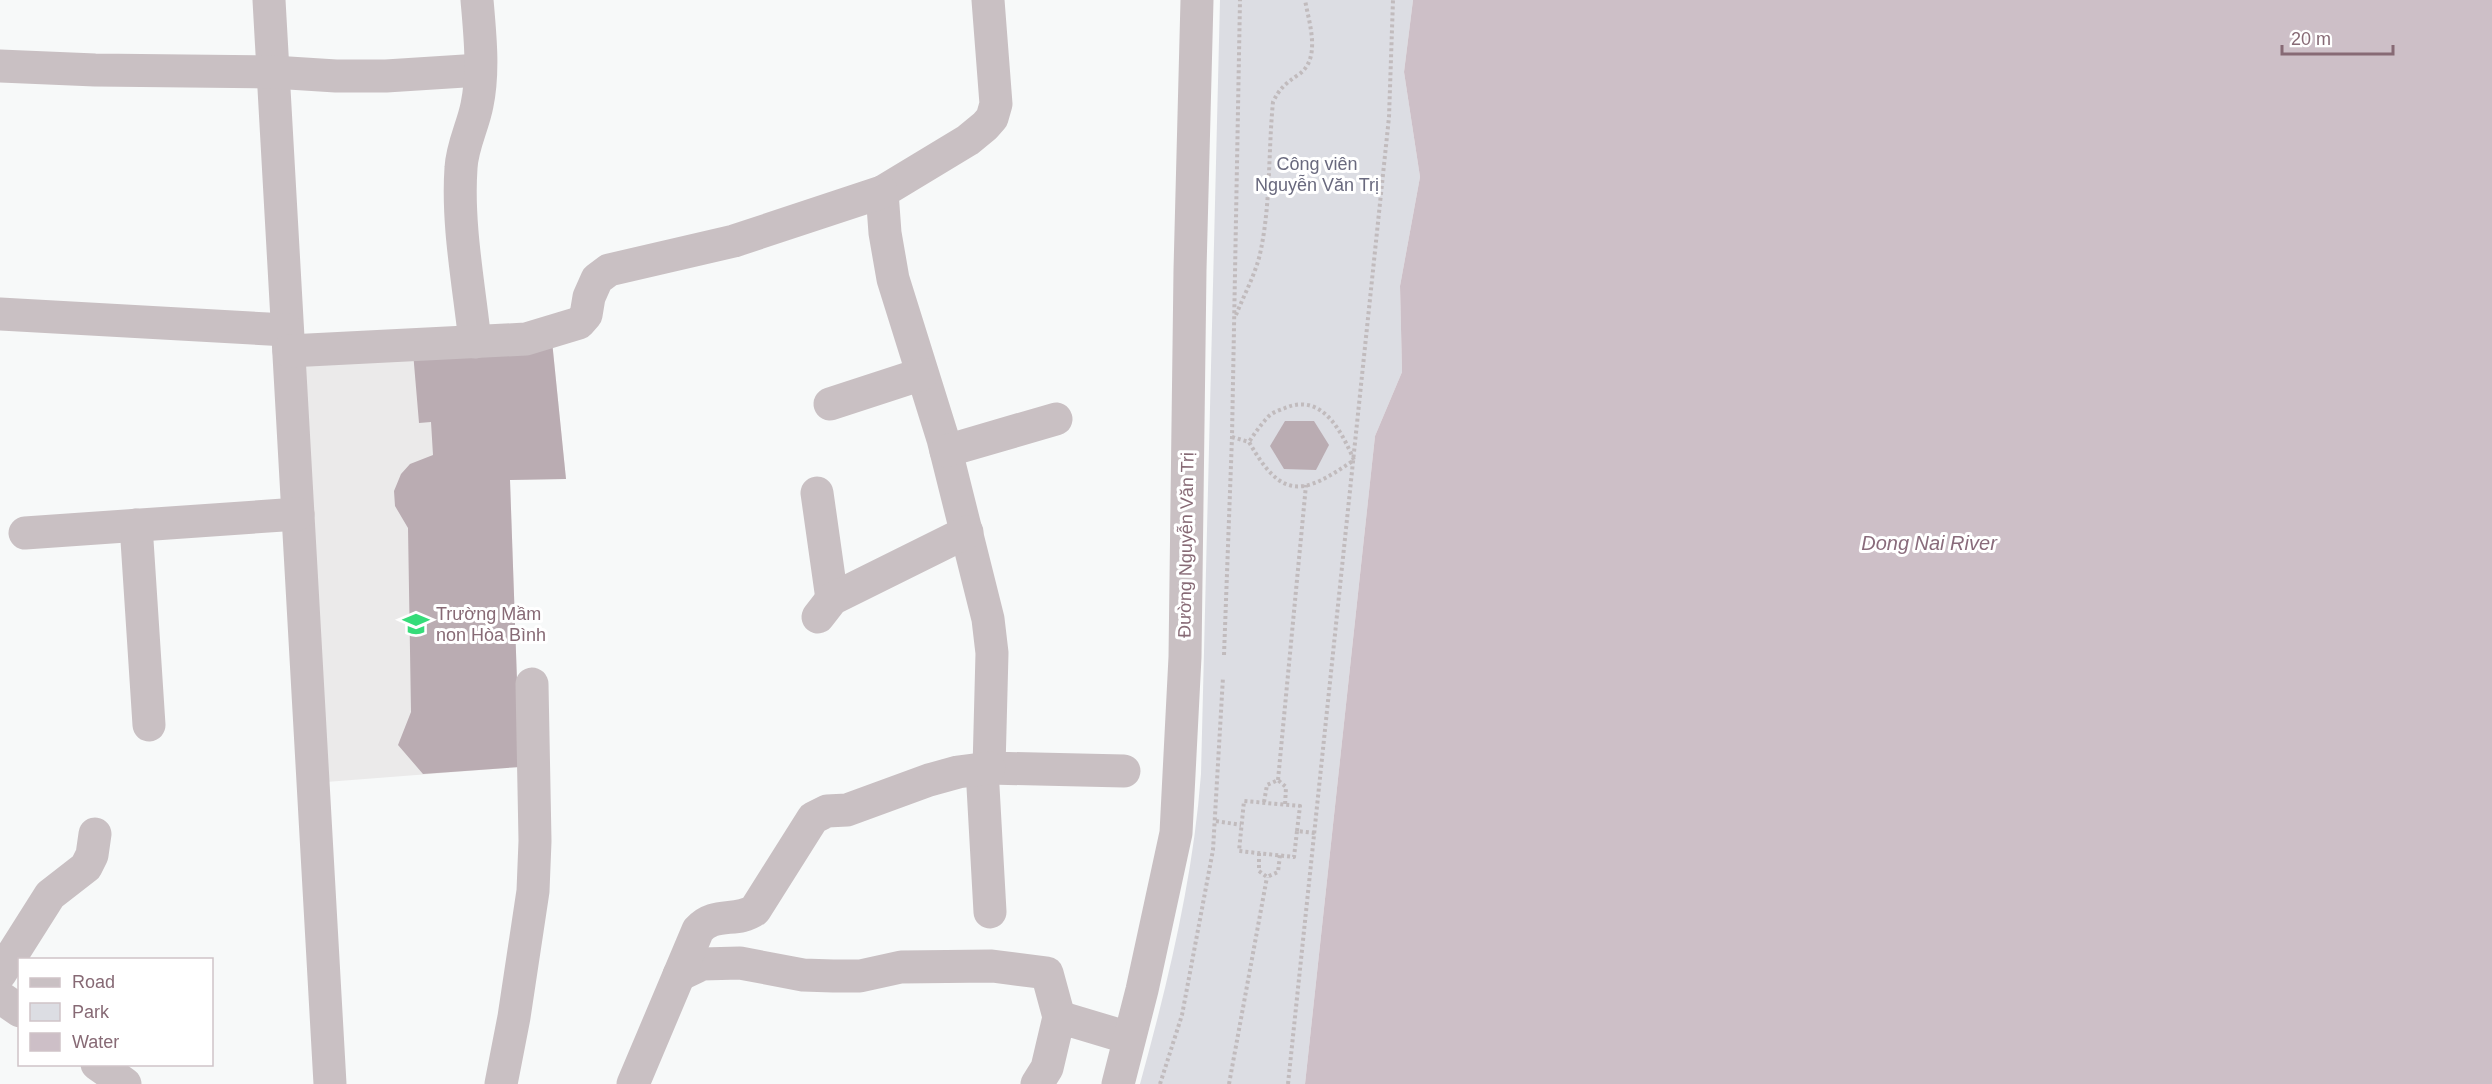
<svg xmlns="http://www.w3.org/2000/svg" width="2492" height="1084" viewBox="0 0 2492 1084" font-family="Helvetica,sans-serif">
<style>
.built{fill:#ebeaea}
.green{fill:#dcdde3}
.water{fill:#cdbfc7}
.building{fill:#baacb2}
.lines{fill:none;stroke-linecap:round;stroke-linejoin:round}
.path{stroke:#c1bbbd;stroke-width:4;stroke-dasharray:3 3;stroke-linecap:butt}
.minor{stroke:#c9c0c3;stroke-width:33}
.labels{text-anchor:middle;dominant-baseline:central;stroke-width:6;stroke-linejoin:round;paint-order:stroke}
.park-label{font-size:18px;fill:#69697e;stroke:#fff}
.street-label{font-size:18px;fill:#876a75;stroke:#fff}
.poi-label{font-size:18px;fill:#876a75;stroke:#fff;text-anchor:start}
.water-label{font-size:20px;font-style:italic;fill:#896b7b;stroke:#fff}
</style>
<rect width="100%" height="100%" fill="#f7f9f9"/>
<path class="built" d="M 552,341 L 566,479 L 510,480 L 520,767 L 326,782 L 302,359 Z"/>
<path class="green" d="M 1220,0 L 1413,0 L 1404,72 L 1420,177 L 1400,286 L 1402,372 L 1375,436 L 1305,1084 L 1140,1084 C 1168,982 1193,880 1201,774 Z"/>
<path class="water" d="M 1413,0 L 2492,0 L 2492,1084 L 1305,1084 L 1375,436 L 1402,372 L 1400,286 L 1420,177 L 1404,72 Z"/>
<g class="building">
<path d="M 552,341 L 566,479 L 510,480 L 520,767 L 423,774 L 398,745 L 411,712 L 408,528 L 395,506 L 394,491 L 401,474 L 410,464 L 433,455 L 431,422 L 419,423 L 413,352 Z"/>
<path d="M 1285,421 L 1314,421 L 1329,445 L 1316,470 L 1284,469 L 1270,446 Z"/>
</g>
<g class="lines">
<g class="path">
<path d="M 1236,315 C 1244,295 1255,275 1260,254 C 1271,204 1268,153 1273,102 C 1279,89 1286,83 1298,75 C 1322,59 1309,23 1305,0"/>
<path d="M 1232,437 L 1249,442 C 1282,500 1302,496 1354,460 C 1342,433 1323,392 1285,408 C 1280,410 1273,412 1269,416 C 1261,424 1255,433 1249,442"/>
<path d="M 1224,655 L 1232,437 L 1240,0"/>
<path d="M 1278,780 L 1306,485"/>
<path d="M 1264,802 L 1267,785 L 1278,780 L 1286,787 L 1285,805"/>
<path d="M 1216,821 L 1241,825"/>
<path d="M 1297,831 L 1300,806 L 1244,801 L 1239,851 L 1294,857 L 1297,831 L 1315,833"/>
<path d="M 1259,853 L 1259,871 L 1267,877 L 1278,872 L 1280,855"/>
<path d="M 1160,1084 L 1182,1015 L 1213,850 L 1223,677"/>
<path d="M 1229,1084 L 1267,877"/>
<path d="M 1288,1084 L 1389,117 L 1393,0"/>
</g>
<g class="minor">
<path d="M 269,0 L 330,1084"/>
<path d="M 988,0 L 996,104 L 992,118 L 985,126 L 968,140 L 882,192 L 885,233 L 893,279 L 943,439 L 988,619 L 992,653 L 989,768 L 1124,771"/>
<path d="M 0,66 L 95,70 L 273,72 L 336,76 L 386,76 L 480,70"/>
<path d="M 0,314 L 287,330"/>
<path d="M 475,342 C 469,285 457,225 461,168 C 462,146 473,126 477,105 C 484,71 480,35 477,0"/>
<path d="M 289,351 L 526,339 L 579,323 L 586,315 L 589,297 L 597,279 L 609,270 L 734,241 L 882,192"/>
<path d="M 830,404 L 922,374"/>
<path d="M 946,451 L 1056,419"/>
<path d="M 817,493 L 832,599"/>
<path d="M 136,525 L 149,725"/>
<path d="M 25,533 L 298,514"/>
<path d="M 818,617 L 832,599 L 967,532"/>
<path d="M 982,769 L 990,912"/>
<path d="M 0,974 L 50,895 L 86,867 L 92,855 L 95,834"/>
<path d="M 679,975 L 702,964 L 740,963 L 803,975 L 833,976 L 860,976 L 901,967 L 992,966 L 1047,973 L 1059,1017"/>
<path d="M 0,997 L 20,1011"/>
<path d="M 97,1064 L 125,1084"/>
<path d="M 501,1084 L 514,1017 L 533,891 L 535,841 L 532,684"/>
<path d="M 633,1084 L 698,930 C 714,911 737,923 755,910 L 813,818 L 827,811 L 847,810 L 929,780 L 958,772 L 989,768"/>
<path d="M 1037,1084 L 1047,1068 L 1059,1017 L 1129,1038"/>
<path d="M 1118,1084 L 1142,990 L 1176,833 L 1185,657 L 1190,270 L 1197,0"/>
</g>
</g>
<defs>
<g id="school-bare" transform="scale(2.07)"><path d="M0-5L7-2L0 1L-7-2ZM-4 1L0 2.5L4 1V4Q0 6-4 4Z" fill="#35dc79" stroke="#fff" stroke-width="2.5" paint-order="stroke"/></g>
</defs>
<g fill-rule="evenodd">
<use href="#school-bare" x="416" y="624"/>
</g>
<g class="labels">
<g class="park-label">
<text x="1317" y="164">Công viên<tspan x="1317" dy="21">Nguyễn Văn Trị</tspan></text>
</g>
<g class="street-label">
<text transform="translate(1186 545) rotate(-89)">Đường Nguyễn Văn Trị</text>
</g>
<g class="poi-label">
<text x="436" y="614">Trường Mầm<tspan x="436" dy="21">non Hòa Bình</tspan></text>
</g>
<g class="water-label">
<text x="1929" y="543">Dong Nai River</text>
</g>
</g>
<rect x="18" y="958" width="195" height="108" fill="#ffffff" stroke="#cfc3c8" stroke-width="1.5"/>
<rect x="30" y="978" width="30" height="9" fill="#c9c0c3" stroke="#cfc3c8" stroke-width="1.5"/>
<text x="72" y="988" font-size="18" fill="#876a75">Road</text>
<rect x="30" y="1003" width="30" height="18" fill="#dcdde3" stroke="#cfc3c8" stroke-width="1.5"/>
<text x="72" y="1018" font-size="18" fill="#876a75">Park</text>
<rect x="30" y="1033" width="30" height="18" fill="#cdbfc7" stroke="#cfc3c8" stroke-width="1.5"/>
<text x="72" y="1048" font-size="18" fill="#876a75">Water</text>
<path d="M2282 45v9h111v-9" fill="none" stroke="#876a75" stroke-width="3"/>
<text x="2291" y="45" font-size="18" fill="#876a75" stroke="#ffffff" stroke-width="4.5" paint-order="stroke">20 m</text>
</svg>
